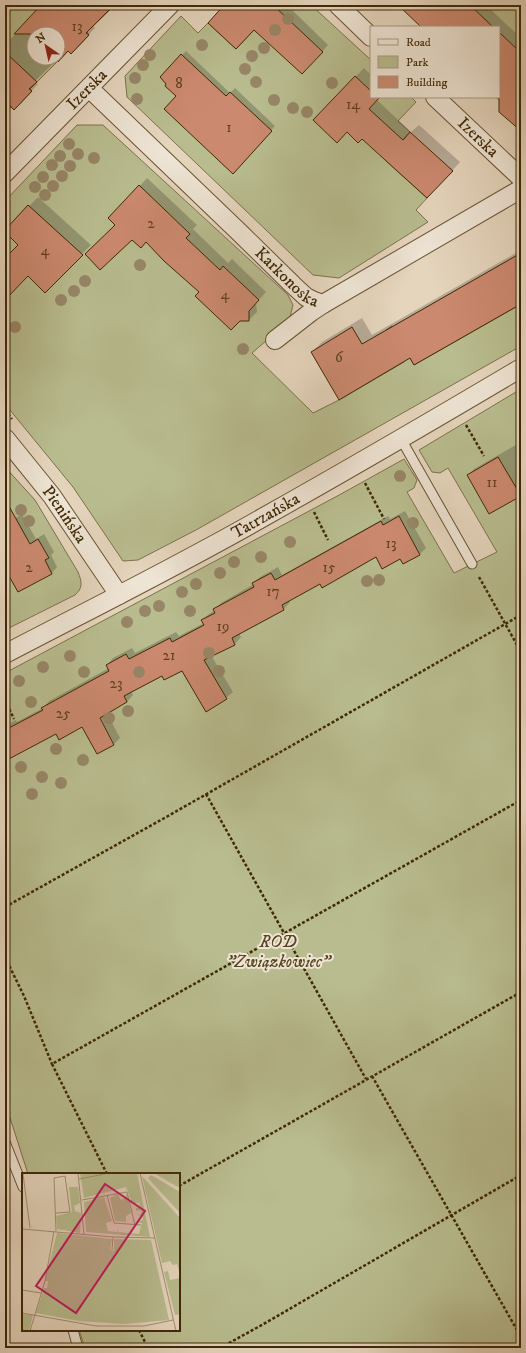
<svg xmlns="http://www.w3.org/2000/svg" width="526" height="1353" viewBox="0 0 526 1353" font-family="'IM FELL DW Pica',serif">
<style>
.green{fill:#b8bc8f;stroke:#7c724a;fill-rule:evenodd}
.shadow{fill:#0003;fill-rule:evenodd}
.building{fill:#cb896f;stroke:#3f2905}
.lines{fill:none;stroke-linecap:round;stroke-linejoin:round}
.service-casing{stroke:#685433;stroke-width:11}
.minor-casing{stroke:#685433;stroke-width:20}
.path{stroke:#3f2905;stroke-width:2.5;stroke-dasharray:3 2;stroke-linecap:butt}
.service{stroke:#eee4d4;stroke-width:9}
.minor{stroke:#eee4d4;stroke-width:18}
.tree{fill:#978667}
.labels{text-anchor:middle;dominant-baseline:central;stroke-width:4;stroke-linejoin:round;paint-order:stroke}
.number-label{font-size:15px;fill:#624120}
.street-label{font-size:17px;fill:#3f2905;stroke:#eee4d4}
.park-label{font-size:17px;font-style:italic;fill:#574621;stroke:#eee4d4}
.inset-road{fill:none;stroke:#a39073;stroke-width:1}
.view{fill:#c2185b;fill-opacity:0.15;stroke:#c2185b;stroke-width:2}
.inset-edge{fill:none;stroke:#3f2905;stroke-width:2}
</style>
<rect width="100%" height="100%" fill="#e5d5bd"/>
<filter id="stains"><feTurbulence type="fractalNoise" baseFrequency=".005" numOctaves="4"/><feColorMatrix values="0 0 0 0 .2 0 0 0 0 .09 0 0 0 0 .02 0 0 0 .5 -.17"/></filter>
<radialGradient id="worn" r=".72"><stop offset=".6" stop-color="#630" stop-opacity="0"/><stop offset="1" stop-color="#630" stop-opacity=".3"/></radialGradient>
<g class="green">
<path d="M 5,5 L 115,5 L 87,32 L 89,35 L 71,54 L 68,51 L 30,89 L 32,91 L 14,110 L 11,107 L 5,113 ZM 34,34 L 58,34 L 58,58 L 34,58 Z"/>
<path d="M 274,5 L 311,5 L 371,60 L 371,97 L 411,97 L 416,102 L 398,121 L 410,132 L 385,160 L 427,198 L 416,210 L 428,222 L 339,278 L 313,275 L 127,97 L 125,76 L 181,16 L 198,33 L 208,23 L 236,49 L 275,7 Z"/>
<path d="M 451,5 L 521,5 L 521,81 L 502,103 L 496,97 L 499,97 L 499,27 L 493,27 L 483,17 L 430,27 Z"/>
<path d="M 77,125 L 103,125 L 288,295 L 293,305 L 289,321 L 252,353 L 313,413 L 339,400 L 404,362 L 386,330 L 392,326 L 414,365 L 521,304 L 521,346 L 196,530 L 138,560 L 123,561 L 73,487 L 5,404 L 5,201 Z"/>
<path d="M 521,389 L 521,1348 L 85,1348 L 79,1330 L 179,1330 L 179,1174 L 28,1174 L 5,1102 L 5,673 L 341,494 L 404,459 L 417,480 L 414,488 L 407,492 L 454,573 L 497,552 L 448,468 L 440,473 L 432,472 L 419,450 Z"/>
<path d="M 5,467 L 35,500 L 78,572 C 82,582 83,588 75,595 L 5,630 Z"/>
</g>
<g class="shadow">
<path d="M 42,5 L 113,5 L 92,25 L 95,28 L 78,46 L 68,49 L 35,81 L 38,84 L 21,102 L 11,106 L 5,113 L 5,41 L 6,40 L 8,42 ZM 34,34 L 58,34 L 58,58 L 34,58 Z"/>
<path d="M 225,5 L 287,5 L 328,45 L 309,66 L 255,29 Z"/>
<path d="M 399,5 L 486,5 L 521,38 L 521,130 L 511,109 L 498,97 L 499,97 L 499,27 L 423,27 Z"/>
<path d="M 186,51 L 230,93 L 235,88 L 275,126 L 237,169 L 168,84 L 161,77 Z"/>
<path d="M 364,68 L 371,75 L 371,97 L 380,97 L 377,100 L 411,132 L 419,125 L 460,162 L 436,189 L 362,138 L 315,120 Z"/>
<path d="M 147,178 L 197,225 L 193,229 L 228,263 L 232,259 L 266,292 L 256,303 L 257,312 L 249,320 L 200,292 L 146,241 L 117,224 L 140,186 Z"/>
<path d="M 38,197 L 91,245 L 45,291 L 28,275 L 5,299 L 5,260 L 20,245 L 5,231 Z"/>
<path d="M 521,250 L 521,303 L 411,357 L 312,352 L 322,342 L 362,318 L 372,335 Z"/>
<path d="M 521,442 L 521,495 L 520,496 L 468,475 L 474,469 Z"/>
<path d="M 405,511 L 426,548 L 420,554 L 404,563 L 400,557 L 376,556 L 321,583 L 289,600 L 290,602 L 284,609 L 239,633 L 241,637 L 235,644 L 211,655 L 233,692 L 226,698 L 183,669 L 162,675 L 131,691 L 133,695 L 127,702 L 107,713 L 120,738 L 113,745 L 83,725 L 56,733 L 5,760 L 5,726 L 16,720 L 17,722 L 43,708 L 49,701 L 109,668 L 107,665 L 113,658 L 132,648 L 135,653 L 176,632 L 179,636 L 204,623 L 202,620 L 209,614 L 215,610 L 215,609 L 221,603 L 254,584 L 253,583 L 260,577 L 278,567 L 282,575 L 388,516 L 390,519 ZM 98,713 L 114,744 L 112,744 L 96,714 Z"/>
<path d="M 22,514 L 36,539 L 44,534 L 54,552 L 51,555 L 57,567 L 52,573 L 18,591 L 5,561 L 5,524 Z"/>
</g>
<g class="building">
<path d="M 41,5 L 114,5 L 86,33 L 89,35 L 71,54 L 68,51 L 58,62 L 58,34 L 14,34 Z"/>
<path d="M 224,5 L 273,5 L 323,52 L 302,74 L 254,30 L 236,49 L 208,23 Z"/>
<path d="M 398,5 L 470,5 L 493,27 L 421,27 Z"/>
<path d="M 499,32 L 521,53 L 521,131 L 499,112 Z"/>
<path d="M 5,52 L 37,82 L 29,89 L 32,91 L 14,110 L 5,100 Z"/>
<path d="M 181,54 L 226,96 L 230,92 L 272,131 L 233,174 L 164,109 L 176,96 L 165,86 L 166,84 L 160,77 Z"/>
<path d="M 355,76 L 371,91 L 371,97 L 378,97 L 379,98 L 369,109 L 403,140 L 410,132 L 453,171 L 427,198 L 362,139 L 358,143 L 347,132 L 337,143 L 313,120 Z"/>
<path d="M 139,185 L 190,234 L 186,238 L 220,270 L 223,266 L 259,300 L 249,311 L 249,321 L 240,321 L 231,330 L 195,296 L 199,292 L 164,261 L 146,242 L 141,248 L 132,240 L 100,270 L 85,254 L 115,225 L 108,218 Z"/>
<path d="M 28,205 L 83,255 L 45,293 L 28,276 L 5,300 L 5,258 L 18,245 L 5,232 L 5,230 Z"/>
<path d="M 521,253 L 521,304 L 414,365 L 410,358 L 339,400 L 311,352 L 352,327 L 362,344 Z"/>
<path d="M 498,457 L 521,496 L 489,514 L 467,475 Z"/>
<path d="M 5,499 L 30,544 L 38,539 L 49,558 L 45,560 L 52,574 L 18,592 L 5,569 Z"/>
<path d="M 399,516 L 420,555 L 403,564 L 400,559 L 382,569 L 376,557 L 322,588 L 320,584 L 282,605 L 284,610 L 232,638 L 235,645 L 204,660 L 227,699 L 206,712 L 182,671 L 164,680 L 162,676 L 124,696 L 127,702 L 100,718 L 114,745 L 97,754 L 82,727 L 59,740 L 56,734 L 5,761 L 5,730 L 43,710 L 41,708 L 109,671 L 106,665 L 126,654 L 129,659 L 170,638 L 172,642 L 204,625 L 201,620 L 215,613 L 213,609 L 254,587 L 252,583 L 271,573 L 275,580 L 381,521 L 383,525 Z"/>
</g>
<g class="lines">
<g class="service-casing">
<g id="service">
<path d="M 401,439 L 472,564"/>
<path d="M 5,1142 L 23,1187"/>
<path d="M 73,1330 L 78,1348"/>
</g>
</g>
<g class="minor-casing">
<g id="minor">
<path d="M 338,5 L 371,37"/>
<path id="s1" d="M 89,88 L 239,232 L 293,285 L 306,297 L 314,301 L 323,304 L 521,189"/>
<path id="s2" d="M 435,97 L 521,178"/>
<path id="s3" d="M 5,173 L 170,5"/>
<path d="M 275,340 L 311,312 L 323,304"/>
<path id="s4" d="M 5,438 L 52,496 L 119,595"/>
<path id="s5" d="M 5,654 C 91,609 178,566 262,518 C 349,469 435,419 521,368"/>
</g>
</g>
<g class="path">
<path d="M 5,410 L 12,419"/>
<path d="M 466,425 L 484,456"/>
<path d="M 365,483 L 384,519"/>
<path d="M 314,512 L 328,540"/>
<path d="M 479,577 L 521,652"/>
<path d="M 5,700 L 14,719"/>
<path d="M 206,794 L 366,1079"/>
<path d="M 5,907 L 168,816 L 521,615"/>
<path d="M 5,957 L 24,996 L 52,1064"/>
<path d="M 372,1076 L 521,1337"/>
<path d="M 107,1174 L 52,1064 L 521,800"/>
<path d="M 179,1186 L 521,992"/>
<path d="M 139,1330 L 148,1348"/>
<path d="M 220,1348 L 260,1326 L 521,1175"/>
</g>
<use href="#service" class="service"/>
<use href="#minor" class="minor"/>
</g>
<g class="tree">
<circle cx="288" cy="19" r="6"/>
<circle cx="275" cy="30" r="6"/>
<circle cx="202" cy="45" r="6"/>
<circle cx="264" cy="48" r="6"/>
<circle cx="150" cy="55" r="6"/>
<circle cx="252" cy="56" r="6"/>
<circle cx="143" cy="65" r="6"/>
<circle cx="245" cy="69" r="6"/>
<circle cx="135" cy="78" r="6"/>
<circle cx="256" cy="82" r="6"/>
<circle cx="332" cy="83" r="6"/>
<circle cx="137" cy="99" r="6"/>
<circle cx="274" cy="100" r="6"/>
<circle cx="293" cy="108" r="6"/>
<circle cx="307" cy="112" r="6"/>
<circle cx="69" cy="144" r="6"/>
<circle cx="78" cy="154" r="6"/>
<circle cx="60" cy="156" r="6"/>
<circle cx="94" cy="158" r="6"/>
<circle cx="52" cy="165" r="6"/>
<circle cx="70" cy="166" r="6"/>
<circle cx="62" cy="176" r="6"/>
<circle cx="43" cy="177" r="6"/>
<circle cx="53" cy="186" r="6"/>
<circle cx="35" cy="187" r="6"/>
<circle cx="45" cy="195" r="6"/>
<circle cx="140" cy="265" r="6"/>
<circle cx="85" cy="281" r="6"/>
<circle cx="74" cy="291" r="6"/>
<circle cx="61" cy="300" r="6"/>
<circle cx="15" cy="327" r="6"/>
<circle cx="243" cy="349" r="6"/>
<circle cx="400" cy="476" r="6"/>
<circle cx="21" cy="510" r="6"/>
<circle cx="29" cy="521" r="6"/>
<circle cx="413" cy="523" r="6"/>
<circle cx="290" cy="542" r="6"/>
<circle cx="261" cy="557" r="6"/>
<circle cx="234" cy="562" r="6"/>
<circle cx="220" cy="573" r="6"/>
<circle cx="379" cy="580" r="6"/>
<circle cx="367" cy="581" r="6"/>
<circle cx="196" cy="584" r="6"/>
<circle cx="182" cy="592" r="6"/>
<circle cx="159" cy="606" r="6"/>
<circle cx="145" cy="611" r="6"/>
<circle cx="190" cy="611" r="6"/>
<circle cx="127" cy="622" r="6"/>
<circle cx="209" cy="653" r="6"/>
<circle cx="70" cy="656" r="6"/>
<circle cx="43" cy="667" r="6"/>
<circle cx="219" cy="671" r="6"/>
<circle cx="84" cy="672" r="6"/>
<circle cx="139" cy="672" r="6"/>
<circle cx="19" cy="681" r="6"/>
<circle cx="31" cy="702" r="6"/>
<circle cx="128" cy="711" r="6"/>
<circle cx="109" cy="718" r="6"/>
<circle cx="56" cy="749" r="6"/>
<circle cx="83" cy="760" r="6"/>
<circle cx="21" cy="767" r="6"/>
<circle cx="42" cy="777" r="6"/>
<circle cx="61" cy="783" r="6"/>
<circle cx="32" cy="794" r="6"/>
</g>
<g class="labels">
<g class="number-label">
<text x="77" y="26">13</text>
<text x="179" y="83">8</text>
<text x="353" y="104">14</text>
<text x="229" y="127">1</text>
<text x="151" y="223">2</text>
<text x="45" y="250">4</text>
<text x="225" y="294">4</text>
<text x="339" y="357">6</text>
<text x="492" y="482">11</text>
<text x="391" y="543">13</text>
<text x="29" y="567">2</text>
<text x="329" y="567">15</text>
<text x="273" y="591">17</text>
<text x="223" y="626">19</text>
<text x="169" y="655">21</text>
<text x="116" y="683">23</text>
<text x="63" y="713">25</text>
</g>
<g class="street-label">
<text stroke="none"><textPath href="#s3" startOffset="117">Izerska</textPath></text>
<text stroke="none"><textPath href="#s2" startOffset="59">Izerska</textPath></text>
<text stroke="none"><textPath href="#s1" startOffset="274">Karkonoska</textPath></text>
<text stroke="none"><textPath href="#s4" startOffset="97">Pienińska</textPath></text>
<text stroke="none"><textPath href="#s5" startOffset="295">Tatrzańska</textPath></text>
</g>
<g class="park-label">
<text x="278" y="942">ROD<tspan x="278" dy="20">"Związkowiec"</tspan></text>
</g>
</g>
<g transform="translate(22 1173)">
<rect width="158" height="158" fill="#e5d5bd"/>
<path d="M 58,0 L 115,0 L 128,64 L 64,59 L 62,29 L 82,24 L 90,48 L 84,50 L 86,58 L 95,59 L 96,55 L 96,59 L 117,61 L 120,50 L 114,49 L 121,47 L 120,43 L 115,42 L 119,41 L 119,37 L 114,38 L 114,35 L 118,34 L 117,30 L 110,30 L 104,14 L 62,25 ZM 132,0 L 158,0 L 158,15 L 147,9 ZM 129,2 L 158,19 L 158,40 L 126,5 ZM 120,3 L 158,45 L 158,101 L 155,91 L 151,92 L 148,88 L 140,90 ZM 47,14 L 56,14 L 58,30 L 52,33 L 53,38 L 59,40 L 58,60 L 35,56 L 34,43 L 50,39 ZM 96,21 L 99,27 L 103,25 L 105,21 L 109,40 L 104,43 L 104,49 L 93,48 L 88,25 ZM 35,60 L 90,66 L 88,77 L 92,78 L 92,66 L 129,67 L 147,147 L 102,151 L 57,148 L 14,140 L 22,115 L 25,115 L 26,108 L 23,108 ZM 146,98 L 148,107 L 158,105 L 158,141 L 153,142 L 142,99 ZM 0,141 L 11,142 L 7,158 L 0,158 Z" fill="#b8bc8f"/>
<path class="inset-road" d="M 56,0 L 62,62M 118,0 L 154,158M 1,1 L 8,55M 57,6 L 83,1M 85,22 L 92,50 L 119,52M 60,27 L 105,19 L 113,52M 34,40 L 48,39 L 43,3 L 32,5 L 34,58M 0,56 L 91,64 L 133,65M 90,77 L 91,64M 0,117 L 19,120M 0,140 L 74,153 L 122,153 L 151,147M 8,158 L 23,108 L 32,58"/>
<path class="view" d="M 83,11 L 123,38 L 54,140 L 14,113 Z"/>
<rect width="158" height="158" class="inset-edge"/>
</g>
<rect width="526" height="1353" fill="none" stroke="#e5d5bd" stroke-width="20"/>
<rect x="6" y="6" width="514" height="1341" fill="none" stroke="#3f2905" stroke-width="2"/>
<rect x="10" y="10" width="506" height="1333" fill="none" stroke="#3f2905"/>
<rect x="370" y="26" width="130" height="72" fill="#eee4d4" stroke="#a89981"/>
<rect x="378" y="39" width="20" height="6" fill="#eee4d4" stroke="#a89981"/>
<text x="406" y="46" font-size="12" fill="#3f2905">Road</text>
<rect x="378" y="56" width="20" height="12" fill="#b8bc8f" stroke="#a89981"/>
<text x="406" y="66" font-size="12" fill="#3f2905">Park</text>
<rect x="378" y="76" width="20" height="12" fill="#cb896f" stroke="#a89981"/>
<text x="406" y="86" font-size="12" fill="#3f2905">Building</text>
<g transform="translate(46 46) rotate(326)"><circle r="19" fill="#eee4d4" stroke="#a89981"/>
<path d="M0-3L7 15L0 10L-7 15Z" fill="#8f2418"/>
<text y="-6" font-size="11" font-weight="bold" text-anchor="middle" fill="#3f2905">N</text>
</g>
<rect width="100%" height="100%" filter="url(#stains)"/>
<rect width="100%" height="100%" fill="url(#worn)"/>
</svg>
